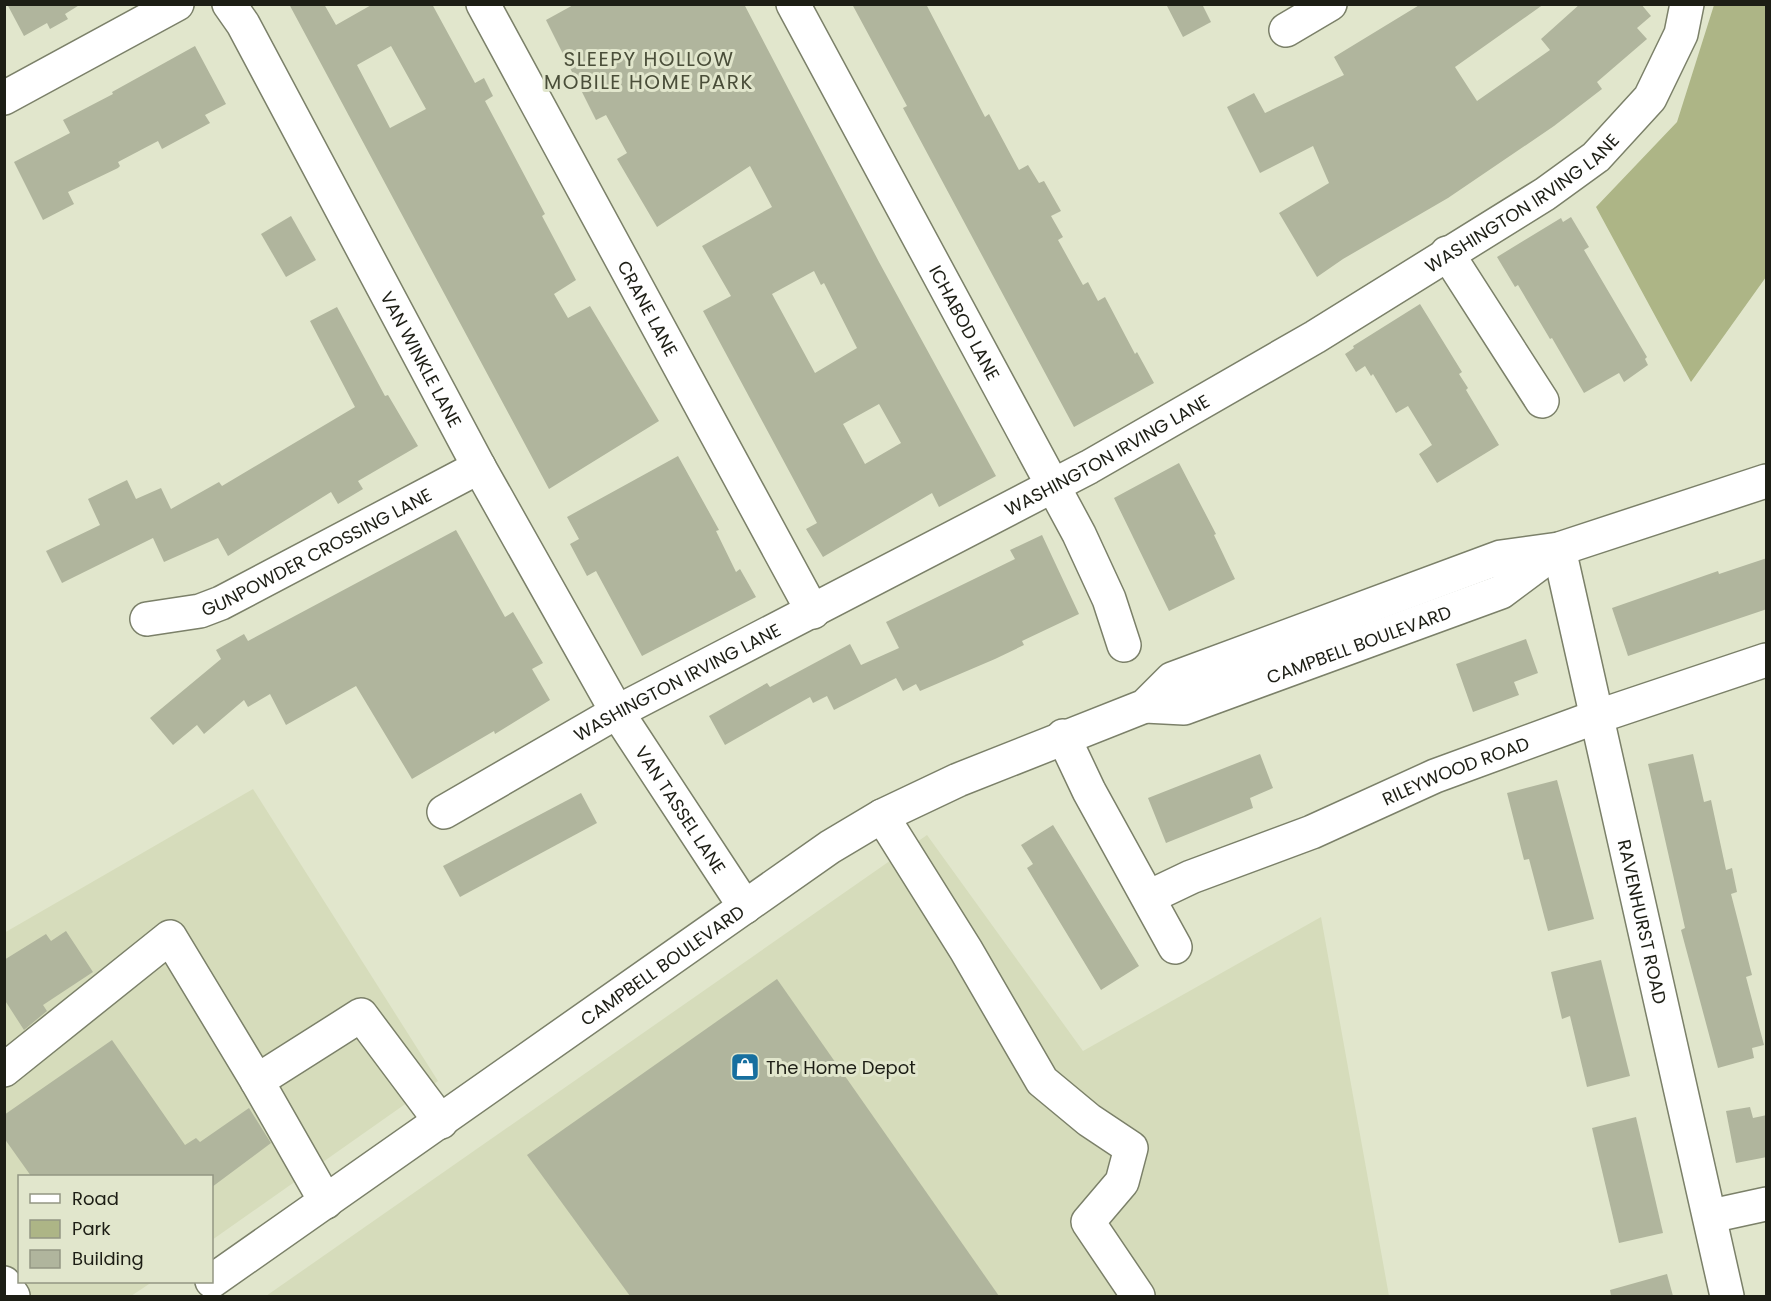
<svg xmlns="http://www.w3.org/2000/svg" width="1771" height="1301" viewBox="0 0 1771 1301" font-family="Poppins,sans-serif">
<style>
.built{fill:#d6dcbb}
.green{fill:#adb586}
.building{fill:#b0b59d;fill-rule:evenodd}
.lines{fill:none;stroke-linecap:round;stroke-linejoin:round}
.minor-casing{stroke:#7b8069;stroke-width:36}
.minor{stroke:#fff;stroke-width:33}
.labels{text-anchor:middle;dominant-baseline:central;stroke-width:6;stroke-linejoin:round;paint-order:stroke}
.street-label{font-size:18px;fill:#1d1e15;stroke:#e1e6cc}
.poi-label{font-size:18px;fill:#1d1e15;stroke:#e1e6cc;text-anchor:start}
.neighbourhood-label{font-size:20px;letter-spacing:1.5px;fill:#4a4e39;stroke:#e1e6cc}
</style>
<rect width="100%" height="100%" fill="#e1e6cc"/>
<g class="built">
<path d="M 253,789 L 438,1081 L 212,1240 L 212,1176 L 20,1176 L 20,1282 L 152,1282 L 131,1296 L 5,1296 L 4,933 Z"/>
<path d="M 927,835 L 1083,1051 L 1321,917 L 1389,1296 L 266,1296 Z"/>
</g>
<path class="green" d="M 1714,5 L 1766,5 L 1766,277 L 1691,382 L 1596,207 L 1677,122 Z"/>
<g class="building">
<path d="M 7,4 L 81,4 L 65,14 L 68,19 L 50,29 L 47,23 L 24,36 Z"/>
<path d="M 289,4 L 324,4 L 336,25 L 373,4 L 432,4 L 475,83 L 484,78 L 493,96 L 485,101 L 545,214 L 542,216 L 576,280 L 554,294 L 568,318 L 590,306 L 659,421 L 549,489 ZM 391,46 L 426,109 L 390,128 L 357,65 Z"/>
<path d="M 575,4 L 744,4 L 879,262 L 996,476 L 939,507 L 932,493 L 823,557 L 806,529 L 817,523 L 703,311 L 731,296 L 702,246 L 772,207 L 750,166 L 657,227 L 617,159 L 627,153 L 606,115 L 596,120 L 546,20 ZM 814,271 L 821,285 L 824,283 L 857,348 L 815,373 L 772,294 ZM 879,404 L 901,443 L 865,464 L 843,424 Z"/>
<path d="M 852,4 L 926,4 L 985,117 L 989,114 L 1019,170 L 1028,165 L 1039,183 L 1044,181 L 1061,211 L 1051,216 L 1063,237 L 1058,240 L 1083,285 L 1088,282 L 1098,301 L 1105,297 L 1135,354 L 1137,352 L 1154,383 L 1074,427 L 903,108 L 907,106 Z"/>
<path d="M 1166,4 L 1202,4 L 1211,22 L 1183,37 Z"/>
<path d="M 1421,4 L 1544,4 L 1455,67 L 1477,101 L 1550,50 L 1541,39 L 1580,4 L 1641,4 L 1651,16 L 1637,28 L 1647,39 L 1597,82 L 1602,89 L 1554,126 L 1448,198 L 1343,259 L 1317,277 L 1279,213 L 1329,183 L 1313,146 L 1260,173 L 1227,107 L 1254,93 L 1265,113 L 1344,75 L 1334,57 Z"/>
<path d="M 195,46 L 226,104 L 205,115 L 210,123 L 162,149 L 158,141 L 118,162 L 120,166 L 118,168 L 68,192 L 74,204 L 43,220 L 14,162 L 70,133 L 63,120 L 113,94 L 112,92 Z"/>
<path d="M 291,216 L 316,260 L 286,277 L 261,234 Z"/>
<path d="M 1571,217 L 1589,247 L 1584,250 L 1647,357 L 1645,359 L 1648,365 L 1624,382 L 1619,373 L 1584,393 L 1552,338 L 1550,339 L 1518,285 L 1515,287 L 1497,257 L 1561,218 L 1563,222 Z"/>
<path d="M 1420,304 L 1462,372 L 1459,374 L 1468,388 L 1466,390 L 1499,445 L 1437,483 L 1419,454 L 1432,445 L 1408,406 L 1396,413 L 1373,374 L 1371,376 L 1365,366 L 1356,372 L 1345,354 L 1354,348 L 1353,346 Z"/>
<path d="M 337,307 L 385,396 L 388,395 L 418,446 L 358,481 L 363,489 L 338,504 L 331,492 L 228,556 L 218,538 L 164,562 L 153,538 L 62,583 L 46,551 L 100,525 L 88,499 L 127,480 L 136,499 L 161,488 L 171,509 L 219,482 L 222,486 L 355,407 L 310,321 Z"/>
<path d="M 678,456 L 719,530 L 716,531 L 736,572 L 740,569 L 756,597 L 642,656 L 596,571 L 587,576 L 570,544 L 579,539 L 567,517 Z"/>
<path d="M 1179,463 L 1216,534 L 1214,535 L 1235,579 L 1169,611 L 1114,498 Z"/>
<path d="M 456,530 L 505,617 L 513,612 L 543,663 L 532,669 L 550,700 L 495,734 L 494,731 L 412,779 L 356,686 L 286,725 L 270,694 L 248,707 L 244,700 L 204,734 L 197,725 L 173,745 L 150,718 L 221,659 L 216,650 L 244,634 L 248,641 Z"/>
<path d="M 1042,535 L 1079,614 L 1022,641 L 1024,645 L 995,659 L 920,691 L 916,684 L 903,691 L 896,678 L 834,710 L 827,696 L 813,703 L 810,697 L 725,745 L 709,716 L 767,683 L 770,687 L 850,644 L 861,665 L 899,648 L 886,622 L 1015,559 L 1010,550 Z"/>
<path d="M 1767,558 L 1767,609 L 1628,656 L 1612,608 L 1718,571 L 1719,574 Z"/>
<path d="M 1526,639 L 1538,673 L 1514,682 L 1519,695 L 1473,712 L 1456,664 Z"/>
<path d="M 1260,754 L 1273,788 L 1250,798 L 1253,808 L 1166,843 L 1148,798 Z"/>
<path d="M 1693,754 L 1704,802 L 1711,800 L 1726,870 L 1732,868 L 1737,892 L 1731,894 L 1752,975 L 1746,977 L 1764,1045 L 1752,1048 L 1754,1058 L 1718,1068 L 1681,930 L 1685,928 L 1648,764 Z"/>
<path d="M 1557,780 L 1594,919 L 1548,931 L 1529,859 L 1524,860 L 1507,793 Z"/>
<path d="M 581,793 L 597,823 L 460,897 L 443,866 Z"/>
<path d="M 1053,825 L 1139,966 L 1101,990 L 1027,868 L 1033,864 L 1021,845 Z"/>
<path d="M 66,931 L 93,972 L 43,1005 L 47,1011 L 24,1030 L 4,999 L 4,960 L 46,934 L 51,941 Z"/>
<path d="M 1601,960 L 1630,1076 L 1587,1087 L 1570,1016 L 1562,1019 L 1551,972 Z"/>
<path d="M 777,979 L 999,1296 L 630,1296 L 527,1155 Z"/>
<path d="M 112,1040 L 185,1145 L 196,1138 L 200,1142 L 249,1108 L 271,1143 L 212,1187 L 212,1176 L 31,1176 L 4,1138 L 4,1115 Z"/>
<path d="M 1750,1107 L 1753,1118 L 1767,1115 L 1767,1157 L 1736,1163 L 1726,1111 Z"/>
<path d="M 1636,1117 L 1663,1233 L 1619,1243 L 1592,1128 Z"/>
<path d="M 1667,1274 L 1673,1296 L 1611,1296 L 1610,1290 Z"/>
</g>
<g class="lines">
<g class="minor-casing">
<g id="minor">
<path id="s1" d="M 229,4 L 243,24 L 479,467 L 617,712 L 745,907"/>
<path id="s2" d="M 483,4 L 813,612"/>
<path id="s3" d="M 793,4 L 1079,534 L 1109,599 L 1124,645"/>
<path d="M 1286,30 L 1330,4"/>
<path d="M 4,98 L 177,4"/>
<path d="M 1447,253 L 1542,401"/>
<path id="s4" d="M 1559,549 L 1727,1296"/>
<path id="s5" d="M 147,619 L 200,611 L 221,603 L 479,467"/>
<path id="s6" d="M 1145,706 L 1184,708 L 1501,592 L 1556,551"/>
<path d="M 1063,736 L 1089,791 L 1175,947"/>
<path id="s7" d="M 444,812 L 617,712 L 1089,467 L 1315,337 L 1545,194 L 1596,157 L 1650,98 L 1681,34 L 1687,4"/>
<path d="M 882,816 L 966,950 L 1042,1081 L 1089,1120 L 1131,1148 L 1122,1182 L 1088,1222 L 1138,1296"/>
<path id="s8" d="M 1149,897 L 1191,877 L 1312,832 L 1435,776 L 1596,717 L 1766,660"/>
<path d="M 4,1070 L 170,937 L 257,1081 L 361,1015 L 441,1122"/>
<path d="M 257,1081 L 326,1202"/>
<path d="M 1711,1216 L 1766,1204"/>
<path id="s9" d="M 212,1281 L 830,847 L 882,816 L 958,780 L 1145,706 L 1172,679 L 1501,557 L 1559,549 L 1766,481"/>
<path d="M 4,1283 L 13,1296"/>
</g>
</g>
<use href="#minor" class="minor"/>
</g>
<defs>
<g id="shop-square" transform="scale(1.5)"><rect x="-9" y="-9" width="18" height="18" rx="4" fill="#176f9f" stroke="#e1e6cc"/><path d="M-5-2.5h2.3a2.7 3.5 0 0 1 5.4 0H5L5.5 6h-11ZM-1.5-2.5h3a1.5 2.3 0 0 0-3 0Z" fill="#fff"/></g>
</defs>
<g fill-rule="evenodd">
<use href="#shop-square" x="745" y="1067"/>
</g>
<g class="labels">
<g class="street-label">
<text stroke="none"><textPath href="#s7" startOffset="1239">WASHINGTON IRVING LANE</textPath></text>
<text stroke="none"><textPath href="#s2" startOffset="346">CRANE LANE</textPath></text>
<text stroke="none"><textPath href="#s3" startOffset="362">ICHABOD LANE</textPath></text>
<text stroke="none"><textPath href="#s1" startOffset="404">VAN WINKLE LANE</textPath></text>
<text stroke="none"><textPath href="#s7" startOffset="753">WASHINGTON IRVING LANE</textPath></text>
<text stroke="none"><textPath href="#s5" startOffset="184">GUNPOWDER CROSSING LANE</textPath></text>
<text stroke="none"><textPath href="#s6" startOffset="225">CAMPBELL BOULEVARD</textPath></text>
<text stroke="none"><textPath href="#s7" startOffset="267">WASHINGTON IRVING LANE</textPath></text>
<text stroke="none"><textPath href="#s8" startOffset="332">RILEYWOOD ROAD</textPath></text>
<text stroke="none"><textPath href="#s1" startOffset="924">VAN TASSEL LANE</textPath></text>
<text stroke="none"><textPath href="#s4" startOffset="382">RAVENHURST ROAD</textPath></text>
<text stroke="none"><textPath href="#s9" startOffset="550">CAMPBELL BOULEVARD</textPath></text>
</g>
<g class="poi-label">
<text x="766" y="1067">The Home Depot</text>
</g>
<g class="neighbourhood-label">
<text x="649" y="59">SLEEPY HOLLOW<tspan x="649" dy="23">MOBILE HOME PARK</tspan></text>
</g>
</g>
<rect width="1771" height="1301" fill="none" stroke="#1d1e15" stroke-width="12"/>
<rect x="18" y="1175" width="195" height="108" fill="#e1e6cc" stroke="#939683" stroke-width="1.5"/>
<rect x="30" y="1194" width="30" height="9" fill="#ffffff" stroke="#939683" stroke-width="1.5"/>
<text x="72" y="1205" font-size="18" fill="#1d1e15">Road</text>
<rect x="30" y="1220" width="30" height="18" fill="#adb586" stroke="#939683" stroke-width="1.5"/>
<text x="72" y="1235" font-size="18" fill="#1d1e15">Park</text>
<rect x="30" y="1250" width="30" height="18" fill="#b0b59d" stroke="#939683" stroke-width="1.5"/>
<text x="72" y="1265" font-size="18" fill="#1d1e15">Building</text>
</svg>
